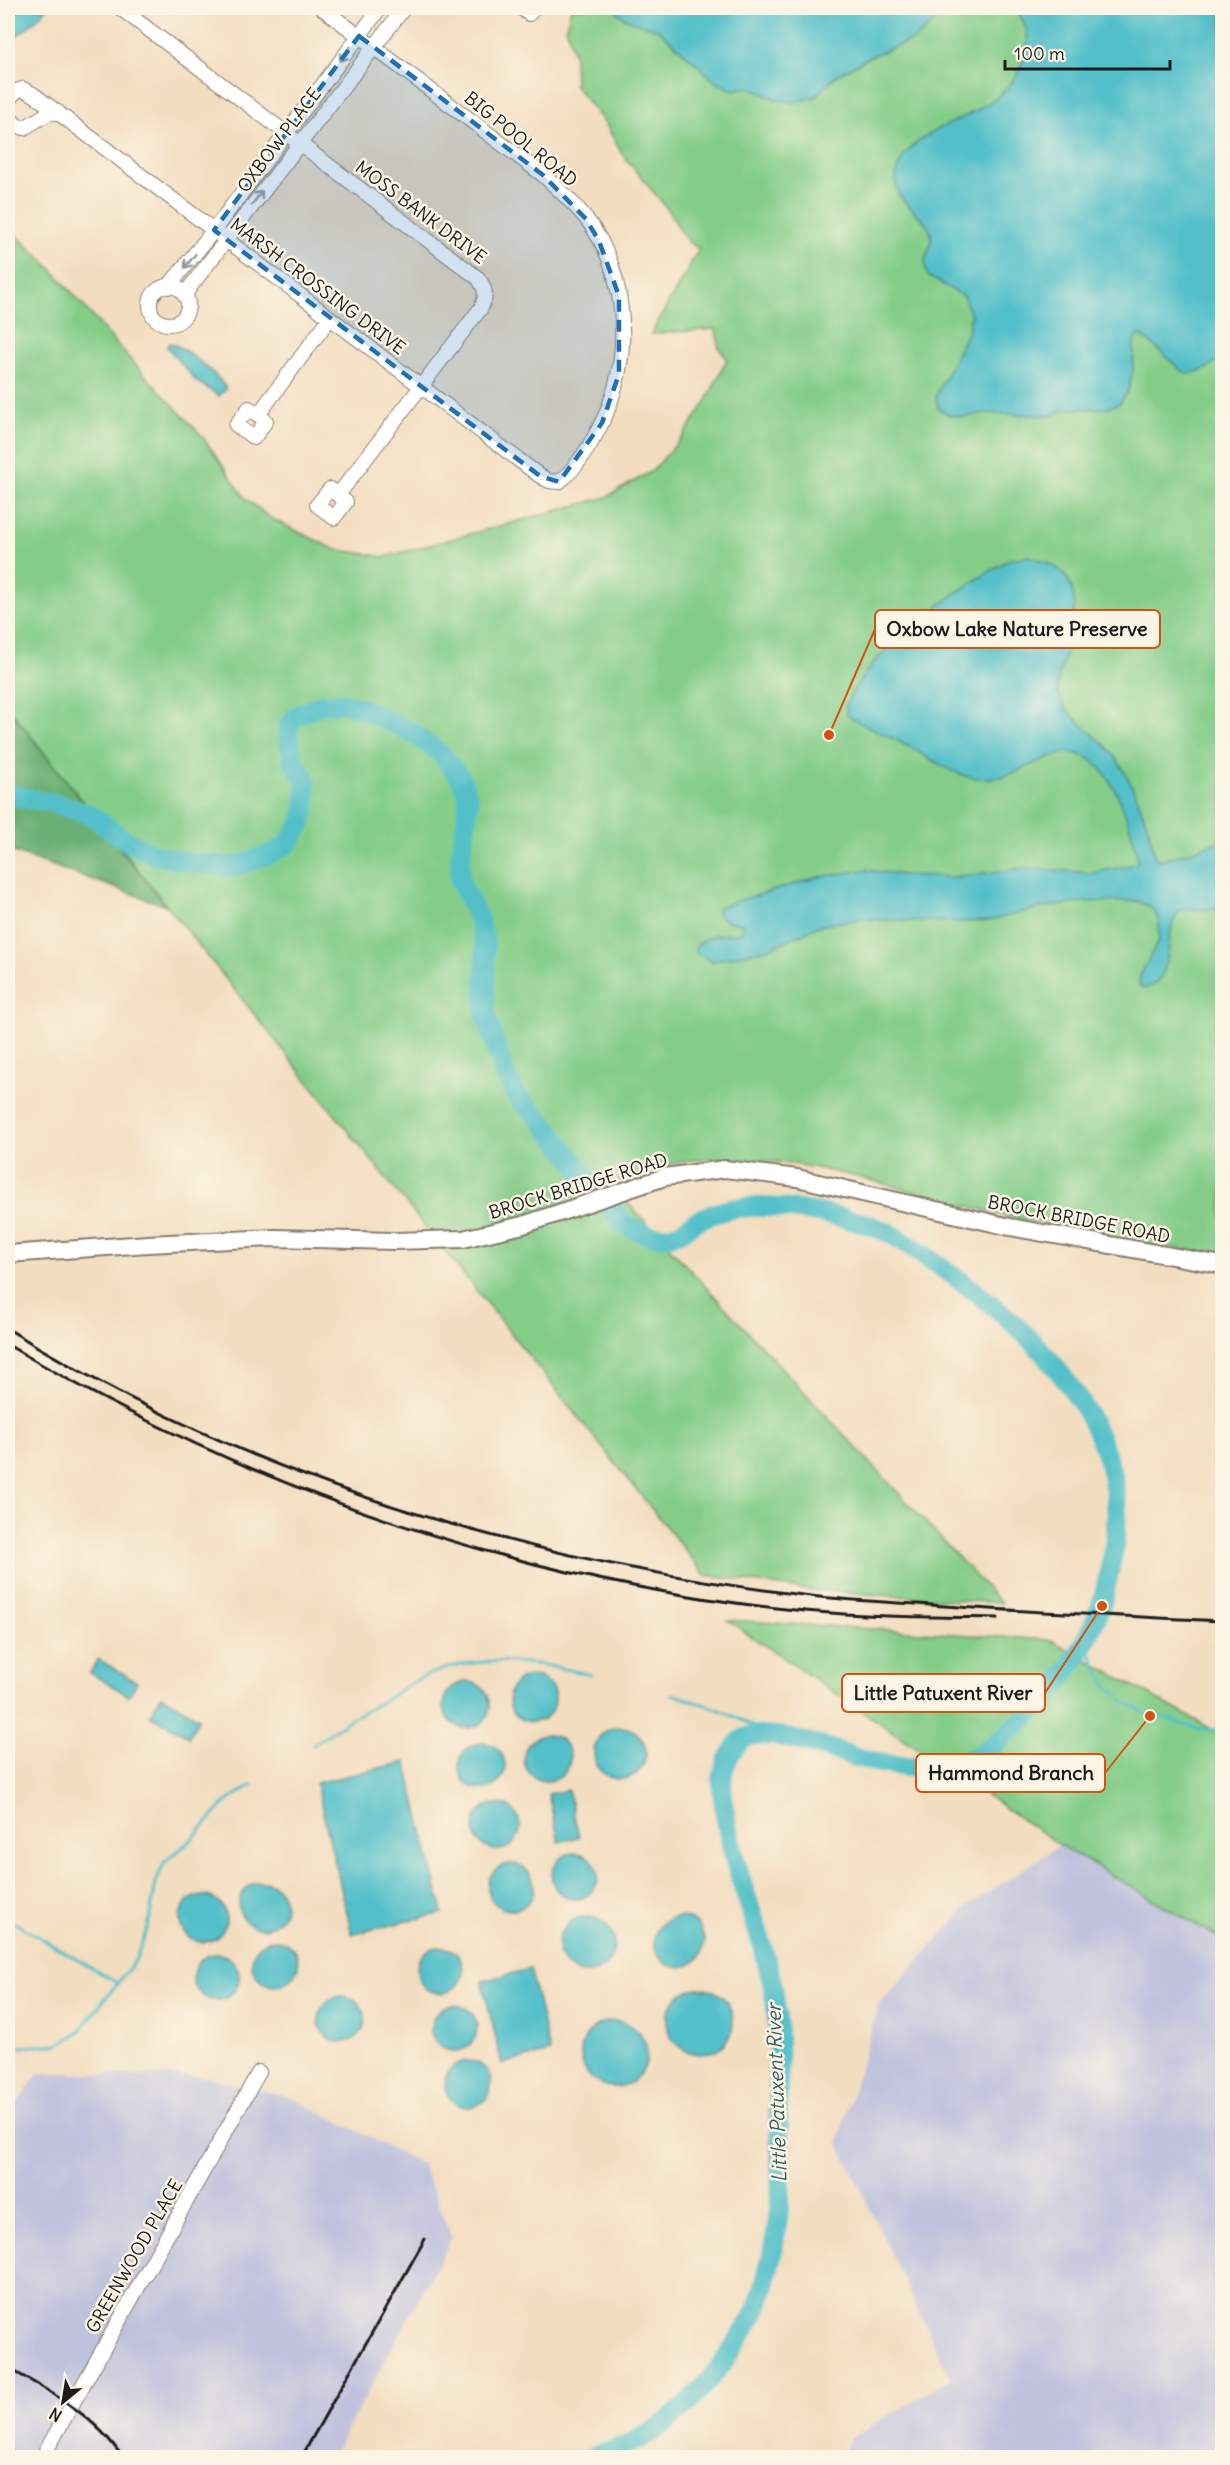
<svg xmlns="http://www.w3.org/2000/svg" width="1230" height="2465" viewBox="0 0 1230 2465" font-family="Delius,sans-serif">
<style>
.industrial{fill:#c0c2dd}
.green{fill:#84cd89;stroke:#507452;stroke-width:1.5}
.forest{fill:#6bb075;stroke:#446648;stroke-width:1.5}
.water{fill:#53c0c9;stroke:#386e72;stroke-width:1.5}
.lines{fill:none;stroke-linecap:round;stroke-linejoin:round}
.stream{stroke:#53c0c9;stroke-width:3}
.river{stroke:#53c0c9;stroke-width:20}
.minor-casing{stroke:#887c6e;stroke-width:16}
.tertiary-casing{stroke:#887c6e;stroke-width:20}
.minor{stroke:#fff;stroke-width:14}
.tertiary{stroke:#fff;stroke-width:16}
.rail{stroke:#1c1c1c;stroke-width:3}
.oneway{stroke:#999}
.marked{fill:#1f6fb2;fill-opacity:0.2;stroke:#1f6fb2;stroke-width:4.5;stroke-dasharray:12 8;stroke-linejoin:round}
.labels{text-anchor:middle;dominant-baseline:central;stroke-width:5;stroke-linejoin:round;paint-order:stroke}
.street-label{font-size:18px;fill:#1c1c1c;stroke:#fcf5e5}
.water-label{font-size:20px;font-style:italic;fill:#325e61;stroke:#fcf5e5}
.leader{fill:none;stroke:#d4530e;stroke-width:2}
.callout-dot{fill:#d4530e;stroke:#fcf5e5;stroke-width:2}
.callout{fill:#fcf5e5;stroke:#d4530e;stroke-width:2}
.callout-label{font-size:20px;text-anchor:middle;font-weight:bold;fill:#1c1c1c}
</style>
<rect width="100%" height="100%" fill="#fcf5e5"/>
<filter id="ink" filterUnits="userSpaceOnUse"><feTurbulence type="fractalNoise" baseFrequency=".0167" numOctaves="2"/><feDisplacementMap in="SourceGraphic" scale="12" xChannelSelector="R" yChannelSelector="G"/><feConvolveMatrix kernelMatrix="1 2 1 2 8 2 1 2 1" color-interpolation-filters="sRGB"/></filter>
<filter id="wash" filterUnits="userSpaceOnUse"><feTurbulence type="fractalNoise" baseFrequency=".008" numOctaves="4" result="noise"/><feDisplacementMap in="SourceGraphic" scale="24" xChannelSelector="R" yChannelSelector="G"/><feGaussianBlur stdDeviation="1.35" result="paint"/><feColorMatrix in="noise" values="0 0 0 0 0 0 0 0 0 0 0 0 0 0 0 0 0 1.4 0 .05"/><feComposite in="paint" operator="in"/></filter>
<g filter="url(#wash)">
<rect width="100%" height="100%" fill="#f3ddbf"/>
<g class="industrial">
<path d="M 1060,1845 L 1222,1940 L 1222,2457 L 843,2457 L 850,2438 L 951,2379 L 838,2142 L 879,2004 L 968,1906 Z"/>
<path d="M 38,2073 L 200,2076 L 292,2098 L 422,2164 L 452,2238 L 332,2457 L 8,2458 L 8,2118 Z"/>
</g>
<g class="green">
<path d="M 571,8 L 1222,8 L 1222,1256 C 1152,1245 1081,1233 1011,1217 C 912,1194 792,1148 689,1161 C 663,1165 635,1174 610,1184 L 1001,1603 L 807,1590 L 705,1575 L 8,708 L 8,218 L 16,235 L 49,266 L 127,356 L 202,436 L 246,499 L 272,519 L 334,549 L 385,557 L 607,497 L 652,471 L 682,438 L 706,402 L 727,359 L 719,348 L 716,329 L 651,334 L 699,249 L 687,241 L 666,207 L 622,154 L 605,123 L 575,86 L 574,55 L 566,27 Z"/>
<path d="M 727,1620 L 1051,1640 L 1222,1735 L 1222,1940 L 1060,1845 Z"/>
</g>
<path class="forest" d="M 8,708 L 166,906 L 8,850 Z"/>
<g class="water">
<path d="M 8,8 L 47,8 C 43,15 18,37 12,38 L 8,31 Z"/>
<path d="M 616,8 L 945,8 L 937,19 L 915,39 L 869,57 L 836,76 L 815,97 L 795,102 L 778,100 L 748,87 L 734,90 L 716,82 L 659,30 L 626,19 L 617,12 Z"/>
<path d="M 1015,8 L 1222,8 L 1222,333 L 1219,336 L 1220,359 L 1204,370 L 1187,374 C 1170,362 1157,346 1140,335 L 1134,341 L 1133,371 L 1128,391 L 1120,403 L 1107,408 L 1067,409 L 1050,416 L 985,413 L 964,417 L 949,415 L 938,408 L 936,396 L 968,331 L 971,315 L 963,296 L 928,276 C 927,273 925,267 925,263 C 926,250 936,243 929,229 C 919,208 887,201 898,168 C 914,118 1006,123 1024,58 C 1031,35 1028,27 1015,8 Z"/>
<path d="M 169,343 C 182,345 220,376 226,389 L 219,396 L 196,381 L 167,347 Z"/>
<path d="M 1027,556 C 1089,569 1077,613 1064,660 C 1060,671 1055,684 1059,696 C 1067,716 1091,731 1106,746 C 1130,772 1149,822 1155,857 L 1159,860 L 1188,853 L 1222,840 L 1222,909 L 1181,910 C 1160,928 1180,978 1144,989 L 1139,985 L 1140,976 L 1159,940 L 1159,920 L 1151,907 L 1137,901 L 1085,902 L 1039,908 L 989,921 L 953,922 L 860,919 L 818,926 L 768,949 L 712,961 L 699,955 L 695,950 C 700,934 726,934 740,933 L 743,928 L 742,924 L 726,921 L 717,913 L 718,907 L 818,877 L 866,870 L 904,875 L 954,877 L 1024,868 L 1092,873 L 1136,864 L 1138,858 C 1130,825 1110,743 1061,754 C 1037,759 1017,776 992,778 C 985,779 972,778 965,776 C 940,768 916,749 892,738 C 876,730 861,725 847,715 L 846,704 L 855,688 L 873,663 L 918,621 L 957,592 L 1008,560 Z"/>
<path d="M 98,1659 L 137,1682 L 129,1696 L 90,1673 Z"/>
<circle cx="532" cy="1699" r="23"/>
<circle cx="467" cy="1705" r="23"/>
<path d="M 161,1696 L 199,1718 L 189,1737 L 150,1715 Z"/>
<circle cx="620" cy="1753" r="26"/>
<circle cx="547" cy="1758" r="23"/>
<circle cx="482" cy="1766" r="23"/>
<path d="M 406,1762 L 443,1913 L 352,1934 L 316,1783 Z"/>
<path d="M 568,1790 L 579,1837 L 559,1842 L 548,1794 Z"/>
<circle cx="497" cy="1827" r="23"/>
<circle cx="575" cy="1876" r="23"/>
<circle cx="511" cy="1887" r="23"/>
<circle cx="262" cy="1905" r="23"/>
<circle cx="203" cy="1919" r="23"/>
<circle cx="586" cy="1945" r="28"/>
<circle cx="679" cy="1942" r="25"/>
<circle cx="275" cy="1963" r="23"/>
<circle cx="440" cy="1970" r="23"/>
<circle cx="216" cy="1977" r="23"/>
<path d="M 530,1969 L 550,2052 L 502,2064 L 482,1981 Z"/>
<circle cx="700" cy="2021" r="33"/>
<circle cx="342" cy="2019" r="23"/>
<circle cx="454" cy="2028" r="23"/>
<circle cx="614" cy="2054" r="33"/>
<circle cx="468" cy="2084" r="23"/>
</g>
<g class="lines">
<g class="stream">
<path d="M 1086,1641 L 1096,1668 L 1107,1685 L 1125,1702 L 1150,1716 L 1166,1718 L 1198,1729 L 1222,1730"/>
<path d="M 672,1694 C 706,1705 735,1713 765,1734"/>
<path d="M 312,1745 C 324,1738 334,1730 346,1722 C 357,1714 370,1709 382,1702 C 395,1694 407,1685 421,1678 C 475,1652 535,1661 591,1675"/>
<path d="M 15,1923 L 117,1983"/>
<path d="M 8,2051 L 19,2047 L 57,2045 L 78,2033 L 135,1961 L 148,1927 L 156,1882 L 164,1863 L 190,1841 L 227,1801 L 252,1785"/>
</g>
<path class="river" d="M 8,795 L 54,803 L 89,814 L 128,842 L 155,855 L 189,862 L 234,867 L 270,854 L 288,844 L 301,824 L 305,810 L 306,780 L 293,761 L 288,734 L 289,724 L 296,716 L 323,704 L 345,703 L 364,709 L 414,734 L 439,752 L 460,777 L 469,799 L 460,863 L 460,881 L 478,918 L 485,943 L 485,1014 L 505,1074 L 517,1096 L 542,1121 L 622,1222 C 638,1233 659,1241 678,1233 C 685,1231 689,1225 695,1222 C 713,1212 733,1207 753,1207 C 788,1206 849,1216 882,1230 C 903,1239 922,1254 941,1267 C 1009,1314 1069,1366 1102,1443 C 1120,1487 1120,1527 1109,1572 C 1106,1585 1104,1598 1099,1611 C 1083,1655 1054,1693 1018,1724 C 1001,1739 982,1756 960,1764 C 938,1771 904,1767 880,1763 C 849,1758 769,1723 743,1739 C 734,1745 725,1763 723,1773 C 721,1785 723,1801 725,1813 C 733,1870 758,1922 771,1978 C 781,2021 778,2066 778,2109 C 779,2139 782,2170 780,2200 C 777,2235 769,2274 757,2308 C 752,2320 744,2331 736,2343 C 711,2382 680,2419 637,2440 C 622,2448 605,2452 590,2458"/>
</g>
</g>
<g filter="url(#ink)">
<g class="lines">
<g class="minor-casing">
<g id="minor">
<path d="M 120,8 L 478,278 C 486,289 487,295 481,308 L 338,495 L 330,489 L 317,505 L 334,518 L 346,502 L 338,495"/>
<path d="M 521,8 L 529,14 L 534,8"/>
<path d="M 8,101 L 16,91 L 23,89 L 33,94 L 540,476 L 549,481 L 559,482 C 580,466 595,438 606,414 C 632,352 628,271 585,217 C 572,201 557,188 543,175 L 322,8"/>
<path d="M 8,115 L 16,125 L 24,128 L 47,114 L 58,112"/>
<circle cx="169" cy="305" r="19"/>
<path d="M 168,287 L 214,230 L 380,8"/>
<path d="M 184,295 L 404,8"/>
<path d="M 258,415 L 266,421 L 254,438 L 236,425 L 249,408 L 258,415 L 330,318"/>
<path d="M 42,2458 L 259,2072"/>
</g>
</g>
<g class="tertiary-casing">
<path id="tertiary" d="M 8,1254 L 148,1244 L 275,1238 L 394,1241 L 463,1239 L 523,1225 L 665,1177 L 725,1169 L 797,1178 L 1010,1227 L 1222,1265"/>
</g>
<use href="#minor" class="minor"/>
<use href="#tertiary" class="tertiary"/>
<g class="rail">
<path d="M 8,1329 C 250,1479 522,1561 803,1595 C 841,1600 880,1602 918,1604 C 1019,1612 1121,1616 1222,1621"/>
<path d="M 8,1345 C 250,1489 524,1584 805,1611 C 869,1617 934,1617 998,1618"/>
<path d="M 8,2368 C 50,2391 96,2416 123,2458"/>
<path d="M 301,2458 L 425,2239"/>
</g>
</g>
<defs><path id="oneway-shaft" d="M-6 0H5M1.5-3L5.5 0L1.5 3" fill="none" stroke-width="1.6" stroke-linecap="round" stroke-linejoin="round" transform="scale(1.5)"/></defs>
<g class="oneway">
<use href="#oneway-shaft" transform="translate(345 54) rotate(127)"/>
<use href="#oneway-shaft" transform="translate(257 198) rotate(-53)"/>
<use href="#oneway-shaft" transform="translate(190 261) rotate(128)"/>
</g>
</g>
<path class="marked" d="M 359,36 L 543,175 L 586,219 L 599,241 L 619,296 L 619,374 L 602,423 L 559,482 L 540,476 L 214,230 Z"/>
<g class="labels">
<g class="street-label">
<text transform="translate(521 139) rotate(39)">BIG POOL ROAD</text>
<text transform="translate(279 140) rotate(-53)">OXBOW PLACE</text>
<text transform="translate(421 212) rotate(37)">MOSS BANK DRIVE</text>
<text transform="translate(318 286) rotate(37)">MARSH CROSSING DRIVE</text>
<text transform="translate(578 1186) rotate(-17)">BROCK BRIDGE ROAD</text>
<text transform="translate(1079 1219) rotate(11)">BROCK BRIDGE ROAD</text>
<text transform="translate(134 2256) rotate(-60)">GREENWOOD PLACE</text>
</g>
<g class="water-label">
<text transform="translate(776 2093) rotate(-92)">Little Patuxent River</text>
</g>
</g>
<path class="leader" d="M829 735L875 629M1102 1606L1045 1693M1150 1716L1105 1773"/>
<g class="callout-dot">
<circle cx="829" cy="735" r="6"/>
<circle cx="1102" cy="1606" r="6"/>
<circle cx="1150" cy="1716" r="6"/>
</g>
<g class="callout">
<rect x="875" y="610" width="285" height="38" rx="6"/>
<rect x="842" y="1674" width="203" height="38" rx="6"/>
<rect x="916" y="1754" width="189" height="38" rx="6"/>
</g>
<g class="callout-label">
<text x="1017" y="636">Oxbow Lake Nature Preserve</text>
<text x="943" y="1700">Little Patuxent River</text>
<text x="1011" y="1780">Hammond Branch</text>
</g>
<rect width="1230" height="2465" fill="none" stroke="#fcf5e5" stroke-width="30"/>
<g transform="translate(63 2402) rotate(210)" stroke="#fcf5e5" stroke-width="4.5" paint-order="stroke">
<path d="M0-4.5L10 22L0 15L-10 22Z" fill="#1c1c1c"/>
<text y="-9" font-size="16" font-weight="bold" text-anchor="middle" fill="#1c1c1c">N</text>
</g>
<path d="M1005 60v9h165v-9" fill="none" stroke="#1c1c1c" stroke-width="3"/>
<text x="1014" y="60" font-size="18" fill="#1c1c1c" stroke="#fcf5e5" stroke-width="4.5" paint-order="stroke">100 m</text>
</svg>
